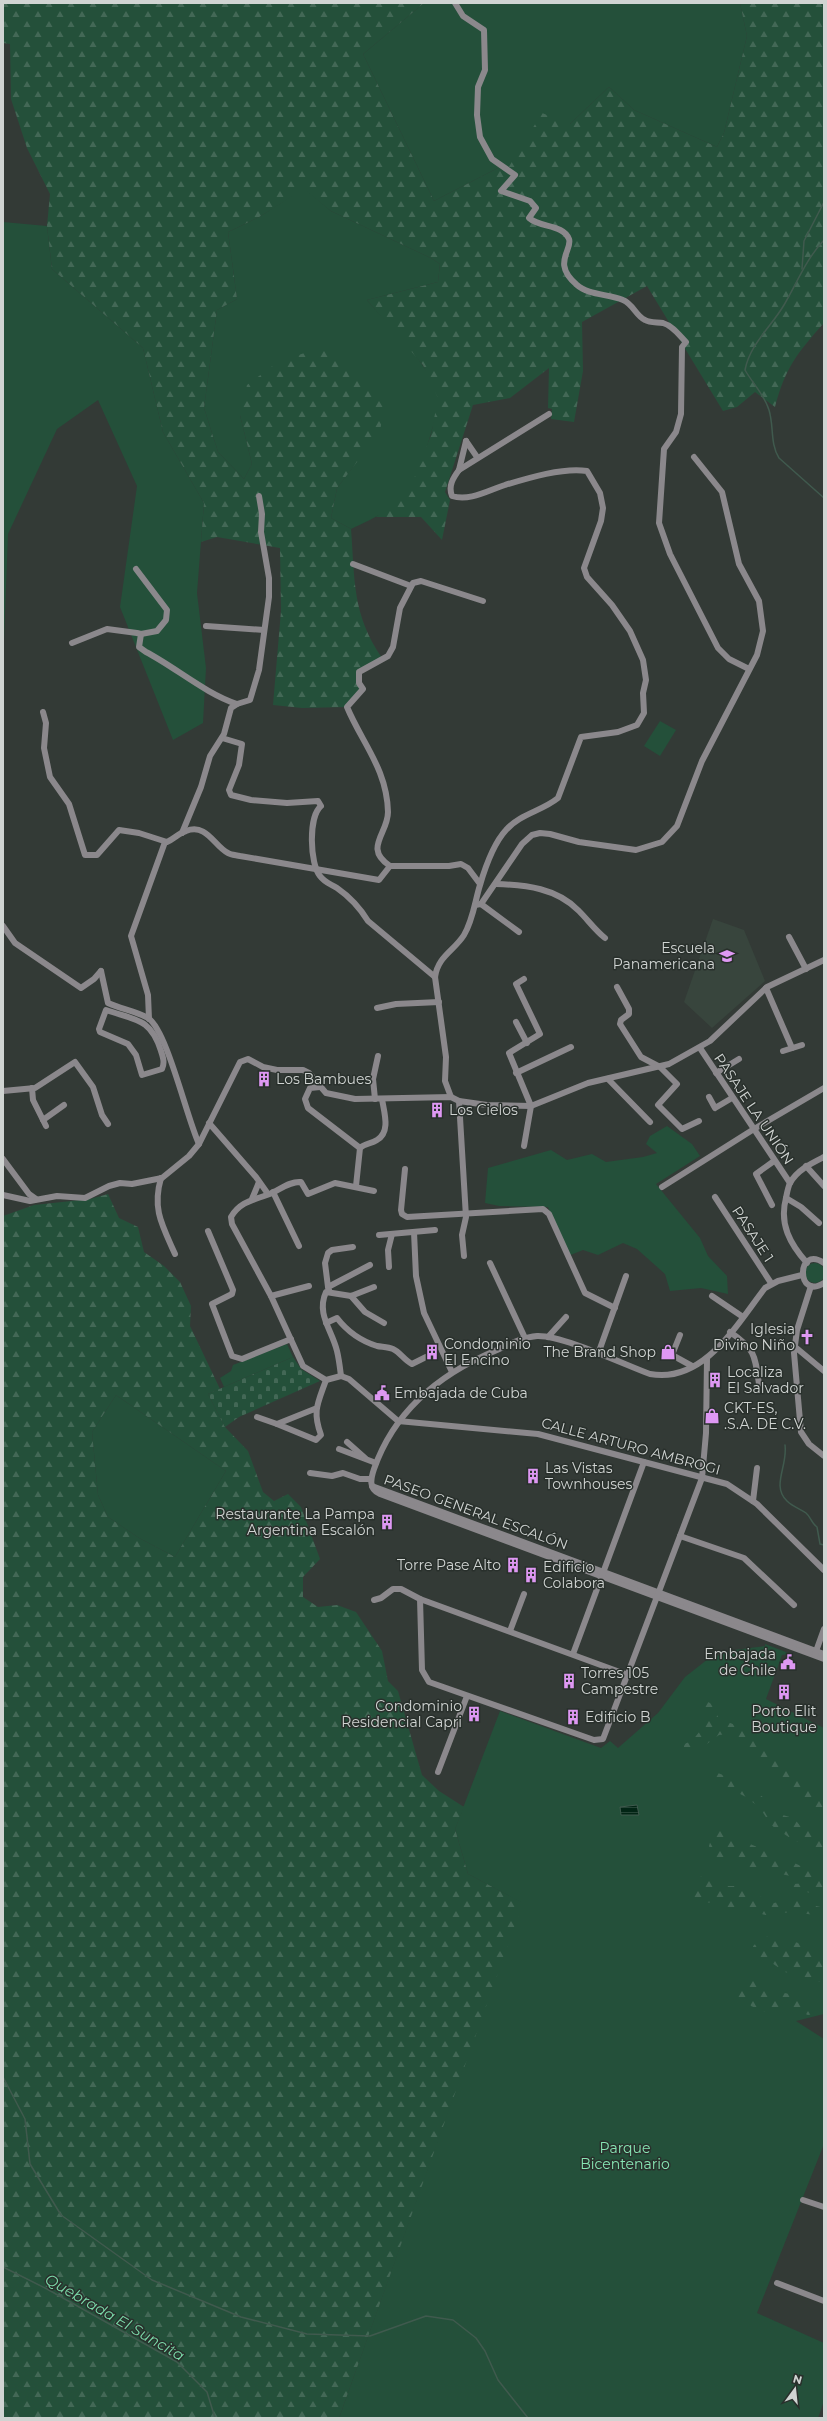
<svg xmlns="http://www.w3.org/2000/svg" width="827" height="2421" viewBox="0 0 827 2421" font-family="Montserrat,sans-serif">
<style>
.built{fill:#38453d}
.green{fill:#24503a}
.forest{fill:url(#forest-firs);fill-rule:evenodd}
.cemetery{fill:url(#cemetery-stones)}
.water{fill:url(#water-rules);stroke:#405a4e}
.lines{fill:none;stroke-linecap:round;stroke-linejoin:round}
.stream{stroke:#405a4e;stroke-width:1.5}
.minor{stroke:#8b888c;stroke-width:6}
.labels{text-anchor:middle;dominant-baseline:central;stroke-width:3;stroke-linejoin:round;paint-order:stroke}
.poi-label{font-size:14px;fill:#d0d4d2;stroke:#29302c;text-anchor:start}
.street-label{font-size:14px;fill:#d0d4d2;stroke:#29302c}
.park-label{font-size:14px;fill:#87e6b4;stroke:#29302c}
.water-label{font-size:15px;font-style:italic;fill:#7ad9a8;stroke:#29302c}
</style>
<defs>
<pattern id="forest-firs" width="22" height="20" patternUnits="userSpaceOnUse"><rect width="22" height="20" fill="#24503a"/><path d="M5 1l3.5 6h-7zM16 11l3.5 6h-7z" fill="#436856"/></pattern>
<pattern id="cemetery-stones" width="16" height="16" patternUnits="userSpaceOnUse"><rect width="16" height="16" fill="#24503a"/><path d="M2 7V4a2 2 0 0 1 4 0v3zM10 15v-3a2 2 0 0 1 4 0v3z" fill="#436856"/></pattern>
<pattern id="water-rules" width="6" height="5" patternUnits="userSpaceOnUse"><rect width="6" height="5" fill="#022515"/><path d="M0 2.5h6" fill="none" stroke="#264436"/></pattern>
</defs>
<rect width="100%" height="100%" fill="#333a36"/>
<path class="built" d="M 713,919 L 744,930 L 765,981 L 712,1028 L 684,1002 Z"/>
<g class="green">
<path d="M 424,3 L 740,3 L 747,36 L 724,133 L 717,147 L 634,110 L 609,87 L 570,124 L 507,170 L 502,166 L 434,201 L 363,54 Z"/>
<path d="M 304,188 L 331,211 L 431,258 L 440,264 L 438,282 L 367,300 C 390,327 429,362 438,397 C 441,408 416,485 408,495 C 398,507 366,522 351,529 L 331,518 L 337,488 L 355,464 L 240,415 L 252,464 L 244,479 L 218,452 L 204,408 L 217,310 L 237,299 L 228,232 L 259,217 Z"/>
<path d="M 3,222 L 47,226 L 52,269 L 143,348 L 163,432 L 204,503 L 197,593 L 206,668 L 203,723 L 173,740 L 120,607 L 137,486 L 98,400 L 57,429 L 8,534 L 3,667 Z"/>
<path d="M 660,721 L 676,730 L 660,756 L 644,746 Z"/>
<path d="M 667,1126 L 692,1144 L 700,1156 L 656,1184 L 700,1238 L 708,1256 L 727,1276 L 728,1294 L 701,1288 L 670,1291 L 665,1274 L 637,1249 L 623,1243 L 598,1255 L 583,1250 L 568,1256 L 548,1207 L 499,1206 L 485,1203 L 488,1168 L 551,1150 L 567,1160 L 592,1154 L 606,1162 L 643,1157 L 657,1153 L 646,1144 L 650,1136 Z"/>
<circle cx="815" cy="1273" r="10"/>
<path d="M 287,1344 L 293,1357 L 224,1387 L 220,1378 L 231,1371 L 233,1365 Z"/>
<path d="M 116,1395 L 226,1471 L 175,1557 L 139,1538 L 108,1517 L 98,1495 L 92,1432 Z"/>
<path d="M 765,1644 L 791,1654 L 782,1655 L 766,1699 L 824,1728 L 824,2014 L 796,2021 L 824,2039 L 824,2144 L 757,2313 L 824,2343 L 824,2401 L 818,2418 L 339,2418 L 522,1903 L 468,1874 L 455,1829 L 500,1711 L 601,1748 L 610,1741 L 618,1748 L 658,1713 L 685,1677 L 708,1659 L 734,1650 L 765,1646 Z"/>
</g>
<g class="forest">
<path d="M 3,3 L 424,3 L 363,54 L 434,201 L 502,166 L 507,170 L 542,113 L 570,124 L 609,87 L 634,110 L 717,147 L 724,133 L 747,36 L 740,3 L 824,3 L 824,323 C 798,352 785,368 775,407 L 755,392 L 737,407 L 723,411 L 647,286 L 582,322 L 583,371 L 574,422 L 551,419 L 552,409 L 548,408 L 549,368 L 510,398 L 473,405 L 445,492 L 450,500 L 442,540 L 421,517 L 376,517 L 408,494 L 431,435 L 438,398 L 423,365 L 367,300 L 438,282 L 440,264 L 431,258 L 331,211 L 304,189 L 259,217 L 228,232 L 237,299 L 217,310 L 204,408 L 218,452 L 244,479 L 252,464 L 240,415 L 247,385 L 278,362 L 328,345 L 385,397 L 380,432 L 337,488 L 331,518 L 351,529 C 355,581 352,614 382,658 L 359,672 L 363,689 L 347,707 L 302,708 L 273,705 L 281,611 L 280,548 L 217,537 L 201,542 L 204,503 L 163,432 L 143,348 L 52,269 L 47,226 L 50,194 L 27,148 L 11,99 L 10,44 L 3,43 Z"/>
<path d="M 108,1194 L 119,1218 L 138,1227 L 144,1252 L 164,1266 L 180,1282 L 191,1306 L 190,1326 L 220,1389 L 208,1394 L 225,1427 L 248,1451 L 263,1492 L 274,1501 L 288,1494 L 301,1507 L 320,1559 L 303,1577 L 303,1597 L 318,1607 L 337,1605 L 356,1612 L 382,1651 L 388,1681 L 398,1691 L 422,1775 L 439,1791 L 464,1807 L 455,1829 L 468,1874 L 523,1903 L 339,2418 L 3,2418 L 3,1216 L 34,1205 L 90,1199 ZM 116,1395 L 226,1471 L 175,1557 L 139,1538 L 108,1517 L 98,1495 L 92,1432 Z"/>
<path d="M 708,1702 L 712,1704 L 719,1719 L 744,1728 L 750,1734 L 756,1745 L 764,1744 L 768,1746 L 786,1764 L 796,1778 L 811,1784 L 824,1797 L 824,1811 L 804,1810 L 789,1781 L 774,1774 L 727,1734 L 719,1735 L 696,1752 L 684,1749 L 684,1744 L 692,1741 L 708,1721 L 704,1705 Z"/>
<path d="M 710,1770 L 744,1783 L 764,1798 L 769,1808 L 776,1813 L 793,1818 L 802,1827 L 814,1832 L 824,1840 L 824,1857 L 815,1848 L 793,1840 L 771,1825 L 760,1808 L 746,1797 L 709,1778 L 707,1774 Z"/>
<path d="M 722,1825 L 730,1829 L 734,1837 L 801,1866 L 816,1876 L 824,1885 L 824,1897 L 793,1888 L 794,1884 L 806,1883 L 800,1878 L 748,1867 L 734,1859 L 721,1861 L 717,1859 L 712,1854 L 709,1846 L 714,1829 Z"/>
<path d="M 705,1875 L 713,1877 L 727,1886 L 744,1886 L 766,1900 L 774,1903 L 790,1899 L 824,1908 L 824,1916 L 791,1912 L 766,1915 L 726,1907 L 718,1902 L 702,1903 L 694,1900 C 687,1888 692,1880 705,1875 Z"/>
<path d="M 768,1936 L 781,1937 L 824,1952 L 824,1983 L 785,1972 L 769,1961 L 760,1960 L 752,1956 L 750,1952 L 754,1945 Z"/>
<path d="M 749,1979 L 757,1981 L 767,1990 L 790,1994 L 813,2007 L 824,2008 L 824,2012 L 808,2015 L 796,2010 L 766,2012 L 751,2006 L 746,1999 L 738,1998 L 738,1986 Z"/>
</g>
<path class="cemetery" d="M 293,1357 L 301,1369 L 320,1381 L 239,1417 L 225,1427 L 208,1394 Z"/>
<path class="water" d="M 637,1805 L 639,1815 L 621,1815 L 620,1807 Z"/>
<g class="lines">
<g class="stream">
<path d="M 824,240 C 806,259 797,283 784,305 C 771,327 750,344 745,370 C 753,384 764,394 769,410 C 774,426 770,444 779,458 L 824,498"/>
<path d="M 802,269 L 804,241 L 824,202"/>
<path d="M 785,1445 C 788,1466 771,1486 787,1501 C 792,1506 800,1509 806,1513 C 811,1517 811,1523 817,1527 L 820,1544 L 824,1545"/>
<path d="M 3,2077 L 25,2119 L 30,2164 L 61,2215 L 152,2280 L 241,2317 L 307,2334 L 370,2336 L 426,2316 L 453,2320 L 476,2338 L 485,2351 L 498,2380 L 528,2418"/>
<path d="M 3,2267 L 47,2289 L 177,2362 L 207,2392 L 215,2418"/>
</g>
<g class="minor">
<path d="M 455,3 L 463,16 L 484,30 L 485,70 L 478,87 L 477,115 L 480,137 L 492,159 L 515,175 L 501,191 L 530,201 L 536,208 L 529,218 C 540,228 563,224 569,239 C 573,250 551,263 577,285 C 588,295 609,294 623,300 C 633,304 636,316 645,320 C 650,323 657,322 663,323 C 673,326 679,335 686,342 L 682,347 L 681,414 L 676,432 L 664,449 L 659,523 L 670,554 L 718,648 L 729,659 L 749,669"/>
<path d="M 466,441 L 477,457"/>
<path d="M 459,470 L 466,441"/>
<path d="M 353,564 L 411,586"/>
<path d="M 136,569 L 167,610 L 166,620 L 157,631 L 141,634"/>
<path d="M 206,626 L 264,630"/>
<path d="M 72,643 L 107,629 L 137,633 L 141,634 L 139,647 L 146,652 C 175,667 206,694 237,704"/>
<path d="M 43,712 L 46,723 L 44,748 L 50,777 L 69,804 L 85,855 L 97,855 L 119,830 L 139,833 L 167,842 C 174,839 179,833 186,831 C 207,823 214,846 228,853 C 231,855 236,855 240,856 L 379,880 L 390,866 L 449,866 L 461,864 L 468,868 L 480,884"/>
<path d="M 222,738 L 242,744 L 239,765 L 229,790 L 231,795 L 251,800 L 287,803 L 318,801 L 321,806 C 308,817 310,864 320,876 C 325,883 331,884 337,888 C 350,897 360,908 368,921 L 435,977"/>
<path d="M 182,833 L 201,787 L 210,756 L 224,734 L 231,708 L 237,704 L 250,700 L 259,670 L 269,597 L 269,578 L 261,532 L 262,514 L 259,496"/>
<path d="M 390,866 C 363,848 388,834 388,812 C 387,769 362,743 347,707 L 363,689 L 359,683 L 359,672 L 388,656 L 393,647 L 400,608 L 413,583 L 421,581 L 483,601"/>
<path d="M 496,884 C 526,885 557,888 579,911 C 588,920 595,930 605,938"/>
<path d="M 481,904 L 519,932"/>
<path d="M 475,905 L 481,904 L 522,844 L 532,835 L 540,833 L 550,834 L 579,842 L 636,850 L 662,842 L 677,826 L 702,761 L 757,655 L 763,631 L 759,601 L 739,564 L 722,492 L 694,457"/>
<path d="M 3,926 L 15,943 L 81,988 L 94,979 L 101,971"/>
<path d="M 789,937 L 806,969"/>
<path d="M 101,971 L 108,1003 C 121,1009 136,1011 148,1018 C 167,1030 187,1119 199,1144"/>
<path d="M 524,979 L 516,984 L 540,1034 L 509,1053 L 531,1106 L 524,1146"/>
<path d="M 617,987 L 629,1009 L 629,1014 L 621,1020 L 620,1024 L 641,1057 L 660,1067 L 677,1084 L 658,1105 L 682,1129 L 699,1121"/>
<path d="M 766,988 L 792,1048"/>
<path d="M 377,1008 L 396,1004 L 439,1002"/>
<path d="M 106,1010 C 135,1020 151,1018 161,1051 C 163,1057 165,1063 162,1069 L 142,1075 L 136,1055 L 128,1044 L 100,1032 L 99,1029 Z"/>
<path d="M 149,1019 L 148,995 L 131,936 L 165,842"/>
<path d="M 516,1022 L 527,1043"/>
<path d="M 700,1048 L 790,1183"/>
<path d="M 783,1051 L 802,1045"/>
<path d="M 516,1073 L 571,1047"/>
<path d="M 716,1073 L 739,1059"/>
<path d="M 608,1079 L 650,1122"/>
<path d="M 320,1087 L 310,1088 L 305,1099 L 308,1108 L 360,1148"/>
<path d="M 32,1088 L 33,1100 L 46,1126"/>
<path d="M 3,1091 L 35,1088 L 75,1062 L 93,1087 L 102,1115 L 108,1124"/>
<path d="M 451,1097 L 445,1081 L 446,1057 L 435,977 C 438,956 454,951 464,935 C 473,920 475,901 480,885 C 485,868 494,843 506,830 C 520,814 542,811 558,798 L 581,737 L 618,732 L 637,725 L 644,713 L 643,693 L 646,680 L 643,660 L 630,631 L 612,605 L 587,577 L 584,568 L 601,521 L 603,508 L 600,493 L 587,471 C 564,467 528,478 505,485 C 489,490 469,502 452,496 C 448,486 453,478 459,470 L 549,414"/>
<path d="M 709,1097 L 715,1108 L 732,1098"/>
<path d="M 375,1099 L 373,1079 L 378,1056"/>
<path d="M 459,1101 L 466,1217 L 462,1235 L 464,1256"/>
<path d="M 43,1120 L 64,1105"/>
<path d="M 209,1123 L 256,1177 L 268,1194"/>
<path d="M 3,1159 L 29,1194 L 36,1199"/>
<path d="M 806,1166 L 824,1186"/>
<path d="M 405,1169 L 401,1210 L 402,1214 L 407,1217 L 543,1209 L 549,1214 L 585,1293 L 615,1308"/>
<path d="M 161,1178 C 152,1209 162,1225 175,1254"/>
<path d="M 356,1186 L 360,1148 C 365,1143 371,1144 377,1140 C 391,1132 384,1112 382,1099"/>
<path d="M 662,1187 L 754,1129 L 824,1088"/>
<path d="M 374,1191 L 335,1183 L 308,1194 L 301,1182 C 290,1181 281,1189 272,1193 C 256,1200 241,1200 231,1217 L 232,1224 L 271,1296 L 303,1366 L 326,1380 L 341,1376 L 349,1379 L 398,1421 L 538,1434 L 727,1484 L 757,1504 L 824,1570"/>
<path d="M 273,1192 L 299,1246"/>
<path d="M 3,1195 L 30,1201 L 57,1196 L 85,1198 L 109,1186 L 120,1183 L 132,1184 L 162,1178 L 189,1156 L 199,1144 L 240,1062 L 248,1059 L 263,1067 L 277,1070 L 303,1070 L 309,1073 L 326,1093 L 355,1099 L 451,1097 L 459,1101 L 487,1105 L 531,1106 L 588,1083 L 669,1064 L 710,1041 L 767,987 L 824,960"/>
<path d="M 715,1197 L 771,1283"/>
<path d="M 786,1198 L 801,1207 L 819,1223"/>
<path d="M 252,1199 L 259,1182"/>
<path d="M 772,1205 L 756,1174 L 774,1161"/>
<path d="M 208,1231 L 233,1290 L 232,1294 L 212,1304 L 232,1356 L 242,1359 L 291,1339"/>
<path d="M 414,1232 L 416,1276 L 424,1313 L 452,1372"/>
<path d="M 379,1235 L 435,1230"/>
<path d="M 490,1263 L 525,1338"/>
<path d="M 807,1263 C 790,1244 779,1224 786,1198 C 787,1193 788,1187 790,1183 C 797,1170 812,1163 824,1157"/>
<path d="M 824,1263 C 796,1244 796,1301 824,1283"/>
<path d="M 389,1267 L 388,1250 L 392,1234"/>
<path d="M 802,1275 L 778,1281 L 765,1288 C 737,1324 704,1384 650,1374 C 623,1364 562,1335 537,1336 C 523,1337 510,1344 497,1350 C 441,1373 395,1409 374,1469 C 371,1478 368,1489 380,1494 L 824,1659"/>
<path d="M 811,1286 L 797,1330 L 794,1353 L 801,1432 L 809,1444 L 824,1456"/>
<path d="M 328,1287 L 325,1263 L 328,1253 L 332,1250 L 353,1247"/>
<path d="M 329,1290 L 328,1287 L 370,1265"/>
<path d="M 271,1296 L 309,1286"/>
<path d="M 351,1296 L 365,1312 L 384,1323"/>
<path d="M 712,1296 L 743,1317"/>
<path d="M 326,1323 L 337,1318 C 347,1331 361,1341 377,1346 C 382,1347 388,1347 393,1349 C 400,1352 404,1360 412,1364 L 426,1357"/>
<path d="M 730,1332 C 755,1349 755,1355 759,1384"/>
<path d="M 680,1335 L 672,1355 L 692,1366"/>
<path d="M 548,1337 L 566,1317"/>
<path d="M 794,1346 L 824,1371"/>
<path d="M 598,1354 L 626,1276"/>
<path d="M 341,1376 C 340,1368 339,1359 337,1351 C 332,1330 316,1314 326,1292 L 351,1296 L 374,1287"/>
<path d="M 317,1408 L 277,1424 L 316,1440 L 321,1435 C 312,1411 318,1403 326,1380"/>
<path d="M 257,1417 L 277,1424"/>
<path d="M 347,1442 L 365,1458"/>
<path d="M 339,1449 L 376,1463"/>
<path d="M 310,1473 L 332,1476 L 343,1473 L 360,1479 L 370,1479"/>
<path d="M 372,1486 L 824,1654"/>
<path d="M 753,1501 L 757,1468"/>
<path d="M 680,1536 L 744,1558 L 794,1605"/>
<path d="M 420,1599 L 422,1670 L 429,1682 L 594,1740 L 603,1739 L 702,1478 L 706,1433 L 707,1359"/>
<path d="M 374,1600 L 381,1598 L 393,1589 L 401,1589 L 420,1599 L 628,1675"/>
<path d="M 510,1631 L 524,1594"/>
<path d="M 573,1654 L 644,1462"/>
<path d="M 815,1654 L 824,1629"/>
<path d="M 438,1772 L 467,1696"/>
<path d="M 803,2200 L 824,2207"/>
<path d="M 777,2283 L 824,2301"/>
</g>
</g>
<defs>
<g id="school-bare" transform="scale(1.2)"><path d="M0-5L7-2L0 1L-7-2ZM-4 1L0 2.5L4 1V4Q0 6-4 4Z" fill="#de98f3" stroke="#29302c" stroke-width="2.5" paint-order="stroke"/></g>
<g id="building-bare" transform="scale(1.2)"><path d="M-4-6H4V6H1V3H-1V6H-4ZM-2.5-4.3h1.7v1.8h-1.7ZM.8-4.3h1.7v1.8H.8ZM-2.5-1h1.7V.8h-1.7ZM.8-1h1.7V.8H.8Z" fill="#de98f3" stroke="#29302c" stroke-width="2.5" paint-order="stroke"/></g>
<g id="church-bare" transform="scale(1.2)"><path d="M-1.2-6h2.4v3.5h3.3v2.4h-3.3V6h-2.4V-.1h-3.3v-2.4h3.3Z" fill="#de98f3" stroke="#29302c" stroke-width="2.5" paint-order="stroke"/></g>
<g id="shop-bare" transform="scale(1.2)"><path d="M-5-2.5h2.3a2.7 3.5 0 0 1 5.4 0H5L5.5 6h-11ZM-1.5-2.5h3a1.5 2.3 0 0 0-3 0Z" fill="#de98f3" stroke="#29302c" stroke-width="2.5" paint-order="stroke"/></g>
<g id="civic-bare" transform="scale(1.2)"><path d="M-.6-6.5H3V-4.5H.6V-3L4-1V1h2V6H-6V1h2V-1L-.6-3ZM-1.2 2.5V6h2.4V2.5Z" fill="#de98f3" stroke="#29302c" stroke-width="2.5" paint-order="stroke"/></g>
</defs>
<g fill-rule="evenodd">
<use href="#school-bare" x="727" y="956"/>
<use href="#building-bare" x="264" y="1079"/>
<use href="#building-bare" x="437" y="1110"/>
<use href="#church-bare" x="807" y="1337"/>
<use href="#building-bare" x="432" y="1352"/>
<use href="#shop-bare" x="668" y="1352"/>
<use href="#building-bare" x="715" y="1380"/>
<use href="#civic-bare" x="382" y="1393"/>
<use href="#shop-bare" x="712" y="1416"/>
<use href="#building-bare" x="533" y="1476"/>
<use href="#building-bare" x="387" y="1522"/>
<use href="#building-bare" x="513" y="1565"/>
<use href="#building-bare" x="531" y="1575"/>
<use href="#civic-bare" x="788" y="1662"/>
<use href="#building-bare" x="569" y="1681"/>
<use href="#building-bare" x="784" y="1692"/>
<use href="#building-bare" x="474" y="1714"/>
<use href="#building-bare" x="573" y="1717"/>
</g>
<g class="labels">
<g class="poi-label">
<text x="715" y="948" text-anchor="end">Escuela<tspan x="715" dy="16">Panamericana</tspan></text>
<text x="276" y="1079">Los Bambues</text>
<text x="449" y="1110">Los Cielos</text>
<text x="795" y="1329" text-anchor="end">Iglesia<tspan x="795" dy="16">Divino Niño</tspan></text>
<text x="444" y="1344">Condominio<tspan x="444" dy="16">El Encino</tspan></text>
<text x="656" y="1352" text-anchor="end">The Brand Shop</text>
<text x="727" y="1372">Localiza<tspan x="727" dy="16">El Salvador</tspan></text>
<text x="394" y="1393">Embajada de Cuba</text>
<text x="724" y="1408">CKT-ES,<tspan x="724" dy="16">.S.A. DE C.V.</tspan></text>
<text x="545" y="1468">Las Vistas<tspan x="545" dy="16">Townhouses</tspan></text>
<text x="375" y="1514" text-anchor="end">Restaurante La Pampa<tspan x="375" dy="16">Argentina Escalón</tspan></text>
<text x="501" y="1565" text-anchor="end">Torre Pase Alto</text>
<text x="543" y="1567">Edificio<tspan x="543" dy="16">Colabora</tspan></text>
<text x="776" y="1654" text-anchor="end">Embajada<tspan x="776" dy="16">de Chile</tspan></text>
<text x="581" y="1673">Torres 105<tspan x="581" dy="16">Campestre</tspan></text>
<text x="462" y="1706" text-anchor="end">Condominio<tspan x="462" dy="16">Residencial Capri</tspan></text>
<text x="784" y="1711" text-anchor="middle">Porto Elit<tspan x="784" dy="16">Boutique</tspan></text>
<text x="585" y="1717">Edificio B</text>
</g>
<g class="street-label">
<text transform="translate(754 1109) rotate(56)">PASAJE LA UNIÓN</text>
<text transform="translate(753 1234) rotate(57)">PASAJE 1</text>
<text transform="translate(631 1446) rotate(15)">CALLE ARTURO AMBROGI</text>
<text transform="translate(476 1512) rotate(20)">PASEO GENERAL ESCALÓN</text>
</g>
<g class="park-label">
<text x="625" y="2148">Parque<tspan x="625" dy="16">Bicentenario</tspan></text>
</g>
<g class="water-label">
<text transform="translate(115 2317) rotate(30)">Quebrada El Suncita</text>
</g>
</g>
<rect width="827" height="2421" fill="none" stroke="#d0d4d2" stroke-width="8"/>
<g transform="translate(795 2389) rotate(15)" stroke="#29302c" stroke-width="3" paint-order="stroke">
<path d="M0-3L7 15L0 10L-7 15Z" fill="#d0d4d2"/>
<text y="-6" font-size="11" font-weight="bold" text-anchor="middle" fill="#d0d4d2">N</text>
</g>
</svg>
